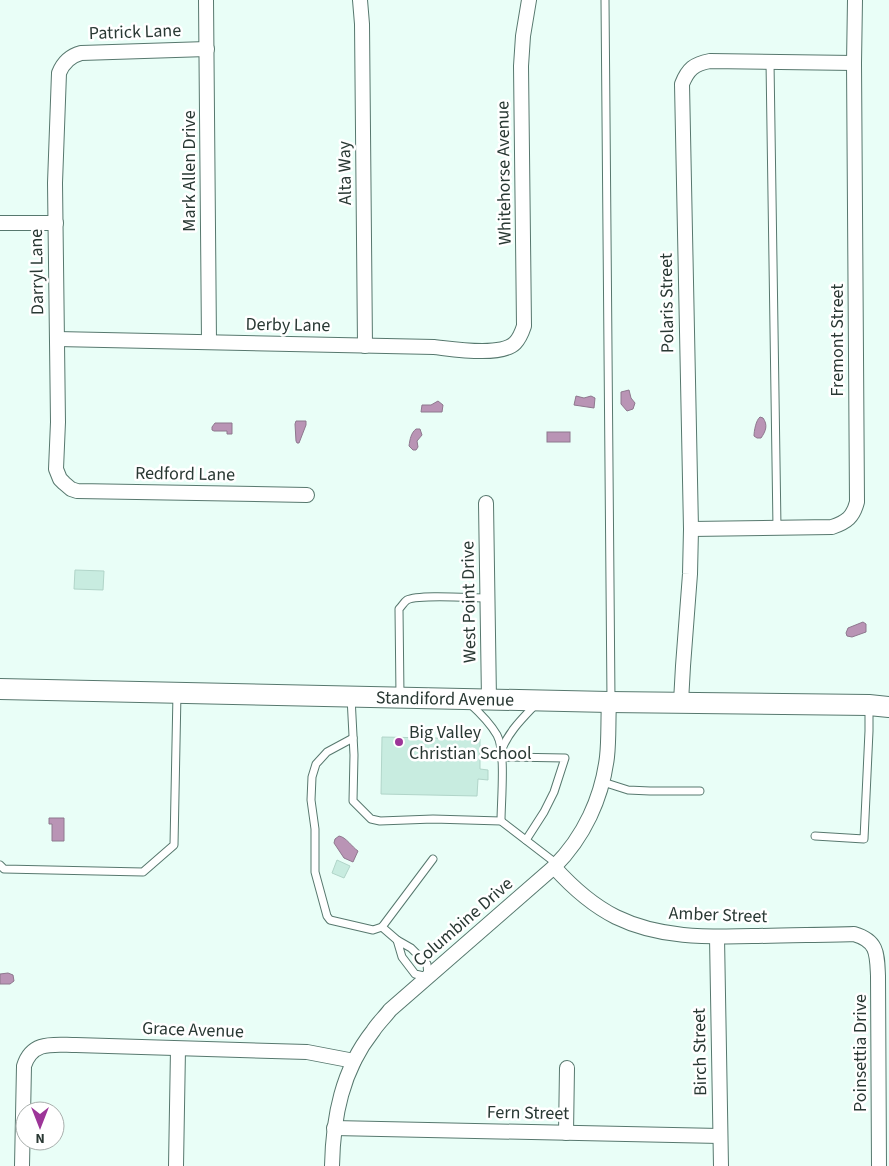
<svg xmlns="http://www.w3.org/2000/svg" width="889" height="1166" viewBox="0 0 889 1166" font-family="'Source Sans 3',sans-serif">
<style>
.water{fill:#b994b5;stroke:#8e788e}
.building{fill:#c8ece0;stroke:#b1d5c9}
.lines{fill:none;stroke-linecap:round;stroke-linejoin:round}
.lane-casing{stroke:#57786e;stroke-width:9}
.street-casing{stroke:#57786e;stroke-width:16}
.secondary-casing{stroke:#57786e;stroke-width:22}
.lane{stroke:#fff;stroke-width:7}
.street{stroke:#fff;stroke-width:14}
.secondary{stroke:#fff;stroke-width:20}
.poi-dot{fill:#9d3598;stroke:#fff;stroke-width:2}
.labels{text-anchor:middle;dominant-baseline:central;stroke-width:5;stroke-linejoin:round;paint-order:stroke}
.street-label{font-size:18px;fill:#293833;stroke:#fff}
.poi-label{font-size:18px;fill:#293833;stroke:#fff;text-anchor:start}
</style>
<rect width="100%" height="100%" fill="#e9fef7"/>
<g class="water">
<path d="M 629,390 L 631,398 L 635,403 L 633,409 L 627,411 L 621,404 L 621,392 Z"/>
<path d="M 576,396 L 584,398 L 591,396 L 595,398 L 594,408 L 574,405 Z"/>
<path d="M 438,401 L 443,405 L 442,412 L 421,412 L 422,405 L 431,405 Z"/>
<path d="M 760,417 L 763,418 C 768,425 766,431 761,438 L 757,438 L 754,436 C 754,431 756,420 760,417 Z"/>
<path d="M 296,421 L 306,421 L 306,425 L 299,443 L 297,443 L 296,441 L 295,424 Z"/>
<path d="M 215,423 L 232,423 L 232,434 L 227,434 L 227,431 L 214,431 L 212,430 L 212,427 Z"/>
<path d="M 416,429 L 420,429 L 422,435 L 417,441 L 418,447 L 416,450 L 413,450 L 409,446 C 410,439 411,433 416,429 Z"/>
<rect x="547" y="432" width="23" height="10"/>
<path d="M 863,622 L 866,624 L 866,632 L 852,637 L 847,636 L 846,633 L 848,628 Z"/>
<path d="M 49,818 L 64,818 L 64,841 L 52,841 L 52,824 L 49,824 Z"/>
<path d="M 339,836 C 346,837 352,847 358,851 L 353,862 L 344,858 L 334,843 L 335,839 Z"/>
<path d="M 8,973 L 13,975 L 14,981 L 10,984 L 0,984 L 0,974 Z"/>
</g>
<g class="building">
<path d="M 75,570 L 104,571 L 103,590 L 74,589 Z"/>
<path d="M 382,737 L 480,739 L 480,769 L 488,770 L 488,780 L 478,779 L 477,796 L 381,794 Z"/>
<path d="M 337,860 L 350,866 L 344,878 L 332,873 Z"/>
</g>
<g class="lines">
<g class="lane-casing">
<g id="lane">
<path d="M 605,0 L 611,700"/>
<path d="M 770,62 L 777,528"/>
<path d="M 400,696 L 399,609 C 402,606 404,602 407,600 C 419,594 471,598 487,598"/>
<path d="M 351,697 L 354,755 L 353,801 L 371,819 L 380,821 L 433,819 L 501,821 L 557,864"/>
<path d="M 469,703 C 479,712 490,723 497,735 C 506,751 501,801 501,821"/>
<path d="M 353,738 L 327,752 L 316,764 L 312,777 L 311,800 L 315,829 L 315,872 L 327,916 L 330,920 L 373,930 L 382,927 L 433,859"/>
<path d="M 502,749 C 509,731 523,718 536,704"/>
<path d="M 502,757 L 565,758 L 554,792 L 544,812 L 526,840"/>
<path d="M 603,782 L 628,790 L 650,791 L 700,791"/>
<path d="M 815,836 L 864,839 L 869,731 L 869,708"/>
<path d="M 0,865 L 4,869 L 143,872 L 174,845 L 177,693"/>
<path d="M 382,927 L 397,940"/>
<path d="M 397,940 L 411,948 L 427,964 L 428,977 L 415,974 L 402,957 Z"/>
</g>
</g>
<g class="street-casing">
<g id="street">
<path d="M 206,0 L 209,342"/>
<path d="M 360,0 L 362,24 L 365,346"/>
<path d="M 207,49 L 81,53 C 70,56 63,63 59,73 L 55,183 L 58,422 L 56,469 L 60,479 L 64,483 L 71,489 L 77,491 L 307,495"/>
<path d="M 0,223 L 56,223"/>
<path d="M 57,339 L 434,347 C 453,349 501,357 515,343 C 520,338 522,332 524,326 L 521,66 L 523,36 L 529,0"/>
<path d="M 486,503 L 489,700"/>
<path d="M 691,529 L 832,527 C 847,522 853,517 857,502 L 854,63 L 855,0"/>
<path d="M 681,702 L 683,666 L 690,574 L 691,529 L 682,84 C 688,69 694,64 710,61 L 854,63"/>
<path d="M 554,867 C 572,887 592,905 616,917 C 661,939 710,937 758,936 C 790,935 822,935 854,934 C 878,941 877,954 878,976 L 879,1166"/>
<path d="M 717,937 L 721,1166"/>
<path d="M 334,1128 L 720,1136"/>
<path d="M 566,1133 L 567,1068"/>
<path d="M 22,1166 L 24,1066 C 32,1040 54,1045 76,1045 L 307,1052 L 354,1061"/>
<path d="M 176,1166 L 178,1049"/>
<path d="M 332,1166 C 333,1117 342,1070 373,1031 C 378,1023 385,1017 390,1010 L 554,867 C 584,837 602,798 607,757 C 609,739 608,720 609,702"/>
</g>
</g>
<g class="secondary-casing">
<path id="secondary" d="M 0,689 L 609,702 L 869,705 L 889,707"/>
</g>
<use href="#lane" class="lane"/>
<use href="#street" class="street"/>
<use href="#secondary" class="secondary"/>
</g>
<circle class="poi-dot" cx="399" cy="742" r="5"/>
<g class="labels">
<g class="street-label">
<text transform="translate(135 32) rotate(-2)">Patrick Lane</text>
<text transform="translate(189 171) rotate(-90)">Mark Allen Drive</text>
<text transform="translate(345 173) rotate(-91)">Alta Way</text>
<text transform="translate(504 173) rotate(-91)">Whitehorse Avenue</text>
<text transform="translate(37 272) rotate(-91)">Darryl Lane</text>
<text transform="translate(667 303) rotate(-91)">Polaris Street</text>
<text transform="translate(288 325) rotate(1)">Derby Lane</text>
<text transform="translate(837 340) rotate(-90)">Fremont Street</text>
<text transform="translate(185 474) rotate(1)">Redford Lane</text>
<text transform="translate(469 602) rotate(-91)">West Point Drive</text>
<text transform="translate(445 699) rotate(1)">Standiford Avenue</text>
<text transform="translate(718 915) rotate(2)">Amber Street</text>
<text transform="translate(463 922) rotate(-41)">Columbine Drive</text>
<text transform="translate(193 1030) rotate(2)">Grace Avenue</text>
<text transform="translate(700 1052) rotate(-91)">Birch Street</text>
<text transform="translate(860 1053) rotate(-90)">Poinsettia Drive</text>
<text transform="translate(528 1113) rotate(1)">Fern Street</text>
</g>
<g class="poi-label">
<text x="409" y="732">Big Valley<tspan x="409" dy="21">Christian School</tspan></text>
</g>
</g>
<g transform="translate(40 1126) rotate(180)"><circle r="24" fill="#ffffff" stroke="#a9afad"/>
<path d="M0-4L9 19L0 12L-9 19Z" fill="#9d3598"/>
<text y="-8" font-size="14" font-weight="bold" text-anchor="middle" fill="#293833">N</text>
</g>
</svg>
